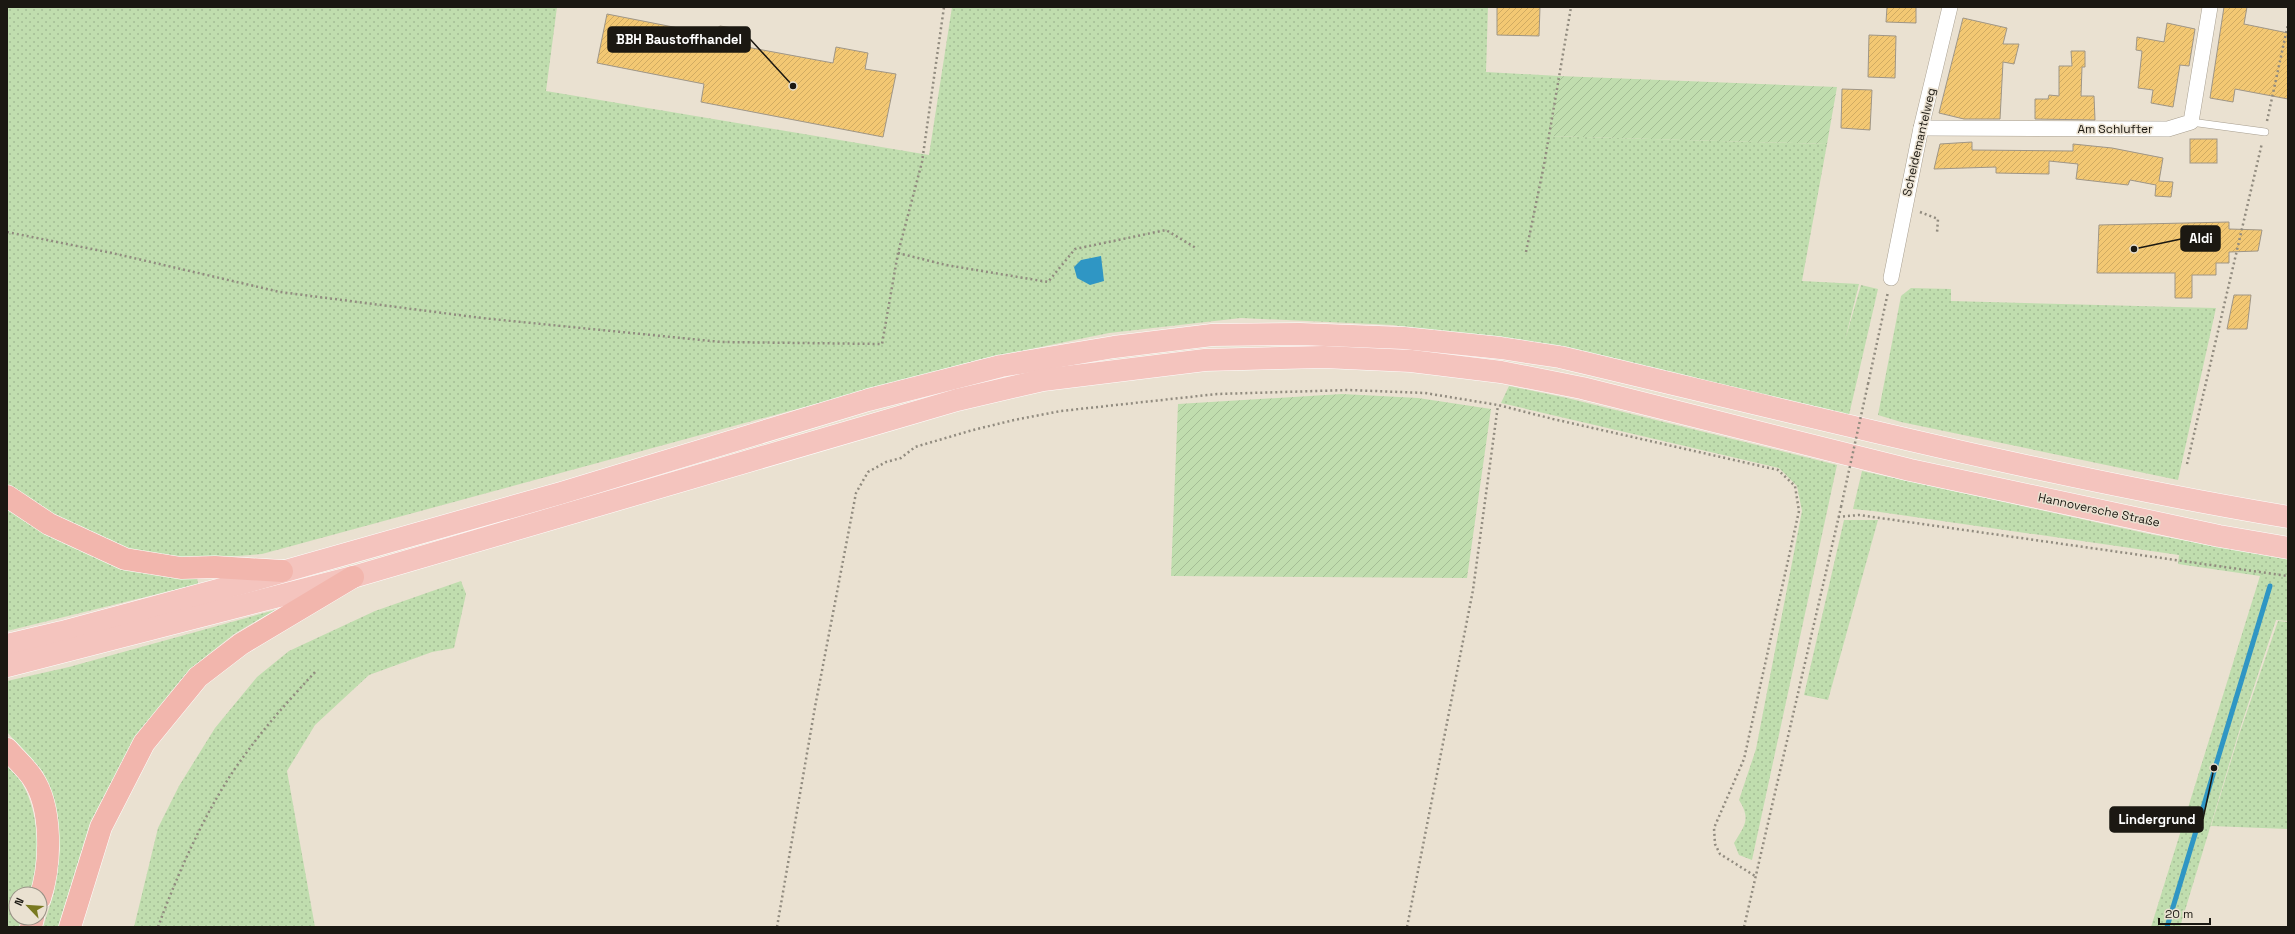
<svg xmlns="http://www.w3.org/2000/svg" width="2295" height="934" viewBox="0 0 2295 934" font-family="'Space Grotesk',sans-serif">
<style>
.grass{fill:url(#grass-dots)}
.garden{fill:url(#garden-furrows)}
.water{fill:#2f96c4}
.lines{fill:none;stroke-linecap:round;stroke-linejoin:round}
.stream{stroke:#2f96c4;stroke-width:5}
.building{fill:url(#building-hatch);stroke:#9f9687}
.service-casing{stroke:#a79e8f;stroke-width:8}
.minor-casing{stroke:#a79e8f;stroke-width:16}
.trunk-casing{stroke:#fff;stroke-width:23}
.motorway-casing{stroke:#fff;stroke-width:23}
.path{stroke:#918b7f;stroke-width:2.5;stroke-dasharray:2 3;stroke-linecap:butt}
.service{stroke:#fff;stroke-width:7}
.minor{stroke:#fff;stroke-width:15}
.trunk{stroke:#f4c4be;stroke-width:22}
.motorway{stroke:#f2b6ad;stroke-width:22}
.path-bridge{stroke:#918b7f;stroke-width:2.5;stroke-dasharray:2 3;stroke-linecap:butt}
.labels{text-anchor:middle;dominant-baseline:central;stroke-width:3;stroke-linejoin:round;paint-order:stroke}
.street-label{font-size:12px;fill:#1b1812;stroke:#eae1d1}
.leader{fill:none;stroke:#1b1812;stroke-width:1.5}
.callout-dot{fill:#1b1812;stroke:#eae1d1;stroke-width:1.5}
.callout{fill:#1b1812;stroke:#1b1812;stroke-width:1.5}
.callout-label{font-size:13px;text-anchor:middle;font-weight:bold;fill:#fff}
</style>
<defs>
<pattern id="grass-dots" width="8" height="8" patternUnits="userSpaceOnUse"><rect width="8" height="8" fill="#c0ddae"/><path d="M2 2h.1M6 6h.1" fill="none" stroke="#a4bd95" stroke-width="1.8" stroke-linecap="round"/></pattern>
<pattern id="garden-furrows" width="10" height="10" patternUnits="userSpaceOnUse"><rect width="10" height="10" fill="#c0ddae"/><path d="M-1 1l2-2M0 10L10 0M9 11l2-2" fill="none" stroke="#a4bd95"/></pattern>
<pattern id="building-hatch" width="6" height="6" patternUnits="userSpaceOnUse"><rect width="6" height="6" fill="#f3c873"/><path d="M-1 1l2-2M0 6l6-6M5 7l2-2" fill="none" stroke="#d0ab62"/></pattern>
</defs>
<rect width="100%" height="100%" fill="#eae1d1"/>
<g class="grass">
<path d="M 7,7 L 557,7 L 546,91 L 929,155 L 952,7 L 1488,7 L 1486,72 L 1559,76 L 1549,136 L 1827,144 L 1802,281 L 1859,284 L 1845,340 L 1861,285 L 1878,289 L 1849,415 L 1538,347 L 1393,325 L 1241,318 L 1109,333 L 981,359 L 262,554 C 236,556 209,559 182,558 C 118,556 59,519 7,484 Z"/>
<path d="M 1911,288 L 1951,289 L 1951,301 L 2216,308 L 2178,480 L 1901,422 L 1878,415 L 1901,296 Z"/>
<path d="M 1509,386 L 1567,398 L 1837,465 L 1752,860 L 1739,855 L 1734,843 C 1745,825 1751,819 1739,800 L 1756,749 L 1802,511 L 1797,486 L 1779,468 L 1501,403 Z"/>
<path d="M 1862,471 L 2149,534 L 2288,559 L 2288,621 L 2276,620 L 2238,735 L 2180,927 L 2151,927 L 2260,576 L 2178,564 L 2179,555 L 1873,511 L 1853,509 Z"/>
<path d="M 7,508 L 197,577 L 198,584 L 7,631 Z"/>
<path d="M 1844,520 L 1878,520 L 1828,700 L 1804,695 Z"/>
<path d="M 461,581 L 466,594 L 454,648 L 432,652 L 369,675 L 315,725 L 287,771 L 315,927 L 134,927 L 158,828 L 179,786 L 215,728 L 257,677 L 289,651 L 375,611 Z"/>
<path d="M 275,610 L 234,634 L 190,669 L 135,737 L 90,823 L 58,927 L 43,927 L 54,893 L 60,850 L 55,804 L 43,772 L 7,732 L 7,681 L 69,667 Z"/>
<path d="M 2278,621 L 2288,622 L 2288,829 L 2211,826 L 2239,735 Z"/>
<path d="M 7,766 C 12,772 20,778 23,785 C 40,816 41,861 30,894 L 16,894 L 16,918 L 22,918 L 19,927 L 7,927 Z"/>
</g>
<g class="garden">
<path d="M 1559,76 L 1837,87 L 1827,144 L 1549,136 Z"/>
<path d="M 1342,394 L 1418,398 L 1491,409 L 1467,578 L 1171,576 L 1178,404 Z"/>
</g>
<path class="water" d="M 1101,256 L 1104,281 L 1090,285 L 1077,278 L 1074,267 L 1081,260 Z"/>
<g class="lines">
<path class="stream" d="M 2167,927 L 2270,586"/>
</g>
<g class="building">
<path d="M 1497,7 L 1540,7 L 1539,36 L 1497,35 Z"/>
<path d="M 1887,7 L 1916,7 L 1916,23 L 1886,22 Z"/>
<path d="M 2224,7 L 2247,7 L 2244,24 L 2288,33 L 2288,99 L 2235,89 L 2233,102 L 2210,98 Z"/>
<path d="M 607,14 L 709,34 L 720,26 L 744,30 L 741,46 L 833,63 L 836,47 L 868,53 L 865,69 L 896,74 L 883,137 L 701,102 L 704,84 L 597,63 Z"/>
<path d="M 1963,18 L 2007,28 L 2003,44 L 2019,44 L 2014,64 L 2003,62 L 2000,119 L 1964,119 L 1939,113 Z"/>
<path d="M 2167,23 L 2195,29 L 2189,66 L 2180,65 L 2173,107 L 2151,103 L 2153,90 L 2138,88 L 2142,51 L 2136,50 L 2137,37 L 2164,42 Z"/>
<path d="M 1869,35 L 1896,36 L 1895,78 L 1868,77 Z"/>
<path d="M 2071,51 L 2085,51 L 2085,67 L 2082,67 L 2081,96 L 2094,96 L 2095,120 L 2035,119 L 2035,99 L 2048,99 L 2049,95 L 2059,96 L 2059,66 L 2072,66 Z"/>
<path d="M 1842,89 L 1872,90 L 1870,130 L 1841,128 Z"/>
<rect x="2190" y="139" width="27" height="24"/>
<path d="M 1972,142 L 1972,150 L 2073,151 L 2073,144 L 2112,148 L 2163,158 L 2159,181 L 2173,182 L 2171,197 L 2155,196 L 2156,185 L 2130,180 L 2128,185 L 2076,179 L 2078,164 L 2049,161 L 2049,174 L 1996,173 L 1996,167 L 1934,169 L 1940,144 Z"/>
<path d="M 2229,222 L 2229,229 L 2262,230 L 2258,251 L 2229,252 L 2229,263 L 2216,263 L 2216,275 L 2192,275 L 2192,298 L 2175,298 L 2175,273 L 2097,273 L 2099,225 Z"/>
<path d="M 2234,295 L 2251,295 L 2247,329 L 2227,329 Z"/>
</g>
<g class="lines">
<g class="service-casing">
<path id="service" d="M 2191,122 L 2265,132"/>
</g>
<g class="minor-casing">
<g id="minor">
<path d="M 1921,128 L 2168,129 L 2191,122 L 2210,7"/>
<path d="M 1891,278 L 1921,128 L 1950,7"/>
</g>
</g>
<g class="trunk-casing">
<g id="trunk">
<path d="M 7,645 L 62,632 L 236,585 L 561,493 L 868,400 L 1001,366 L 1114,347 L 1212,335 L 1300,334 L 1404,338 L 1501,348 L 1560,357 C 1802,414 2043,476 2288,517"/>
<path d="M 7,666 L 353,577 L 957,400 L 1043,380 L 1205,360 L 1324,357 L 1411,361 L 1501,372 L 1582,388 L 1910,470 L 2219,536 L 2288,548"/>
</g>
</g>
<g class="motorway-casing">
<g id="motorway">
<path d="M 7,496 L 49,524 L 125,559 L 181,568 L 215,567 L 282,571"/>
<path d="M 7,749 C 15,758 25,767 32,777 C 53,807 51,865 40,898"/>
<path d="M 31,927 L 33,918"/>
<path d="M 70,927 L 101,827 L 144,743 L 198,677 L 241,644 L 353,577"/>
</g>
</g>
<g class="path">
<path d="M 2267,121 L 2288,24"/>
<path d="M 1920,212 L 1938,219 L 1937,233"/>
<path d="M 7,232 L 112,253 L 280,292 L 482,318 L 721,342 L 882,344 L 898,253 L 922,162 L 944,7"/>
<path d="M 1526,252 L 1544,165 L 1571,7"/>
<path d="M 898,253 L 946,265 L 1048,282 L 1075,249 L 1166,230 L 1196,248"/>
<path d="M 1868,384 L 1888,292"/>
<path d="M 2187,464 L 2262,143"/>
<path d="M 1838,517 L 1859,515 L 2288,576"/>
<path d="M 158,927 C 179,870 210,800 247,752 C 268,723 292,697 316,671"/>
<path d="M 777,927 L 815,707 L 856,493 L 868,472 L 886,462 L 901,458 L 915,447 L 973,430 L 1014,420 L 1061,411 L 1217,394 L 1349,390 L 1425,393 L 1498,405 L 1553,419 L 1778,470 L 1795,486 L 1799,511 L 1744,759 L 1714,828 L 1715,844 L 1720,854 L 1755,876"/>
<path d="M 1407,927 L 1473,590 L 1498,405"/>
<path d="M 1744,927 L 1841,507"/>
</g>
<use href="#service" class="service"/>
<use href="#minor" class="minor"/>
<use href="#trunk" class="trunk"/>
<use href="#motorway" class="motorway"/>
<path class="path-bridge" d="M 1841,507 L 1868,384"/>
</g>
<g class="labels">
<g class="street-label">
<text x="2115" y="129">Am Schlufter</text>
<text transform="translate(1919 142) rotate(-77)">Scheidemantelweg</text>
<text transform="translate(2099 510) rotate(12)">Hannoversche Straße</text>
</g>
</g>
<path class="leader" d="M793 86L750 39M2134 249L2181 239M2214 768L2203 819"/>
<g class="callout-dot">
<circle cx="793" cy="86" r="4"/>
<circle cx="2134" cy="249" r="4"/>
<circle cx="2214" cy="768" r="4"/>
</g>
<g class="callout">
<rect x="608" y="27" width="142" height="25" rx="4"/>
<rect x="2181" y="226" width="39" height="25" rx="4"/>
<rect x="2110" y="807" width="93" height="25" rx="4"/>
</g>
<g class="callout-label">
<text x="679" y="44">BBH Baustoffhandel</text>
<text x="2201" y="243">Aldi</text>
<text x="2157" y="824">Lindergrund</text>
</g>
<rect width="2295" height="934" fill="none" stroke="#1b1812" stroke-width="16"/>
<g transform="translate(28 906) rotate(295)"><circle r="19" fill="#eae1d1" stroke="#979185"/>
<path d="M0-3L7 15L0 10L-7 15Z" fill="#797920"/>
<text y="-6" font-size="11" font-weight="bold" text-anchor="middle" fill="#1b1812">N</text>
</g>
<path d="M2159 918v6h51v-6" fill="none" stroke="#1b1812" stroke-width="2"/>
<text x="2165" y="918" font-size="12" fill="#1b1812" stroke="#eae1d1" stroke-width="3" paint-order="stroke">20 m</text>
</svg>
